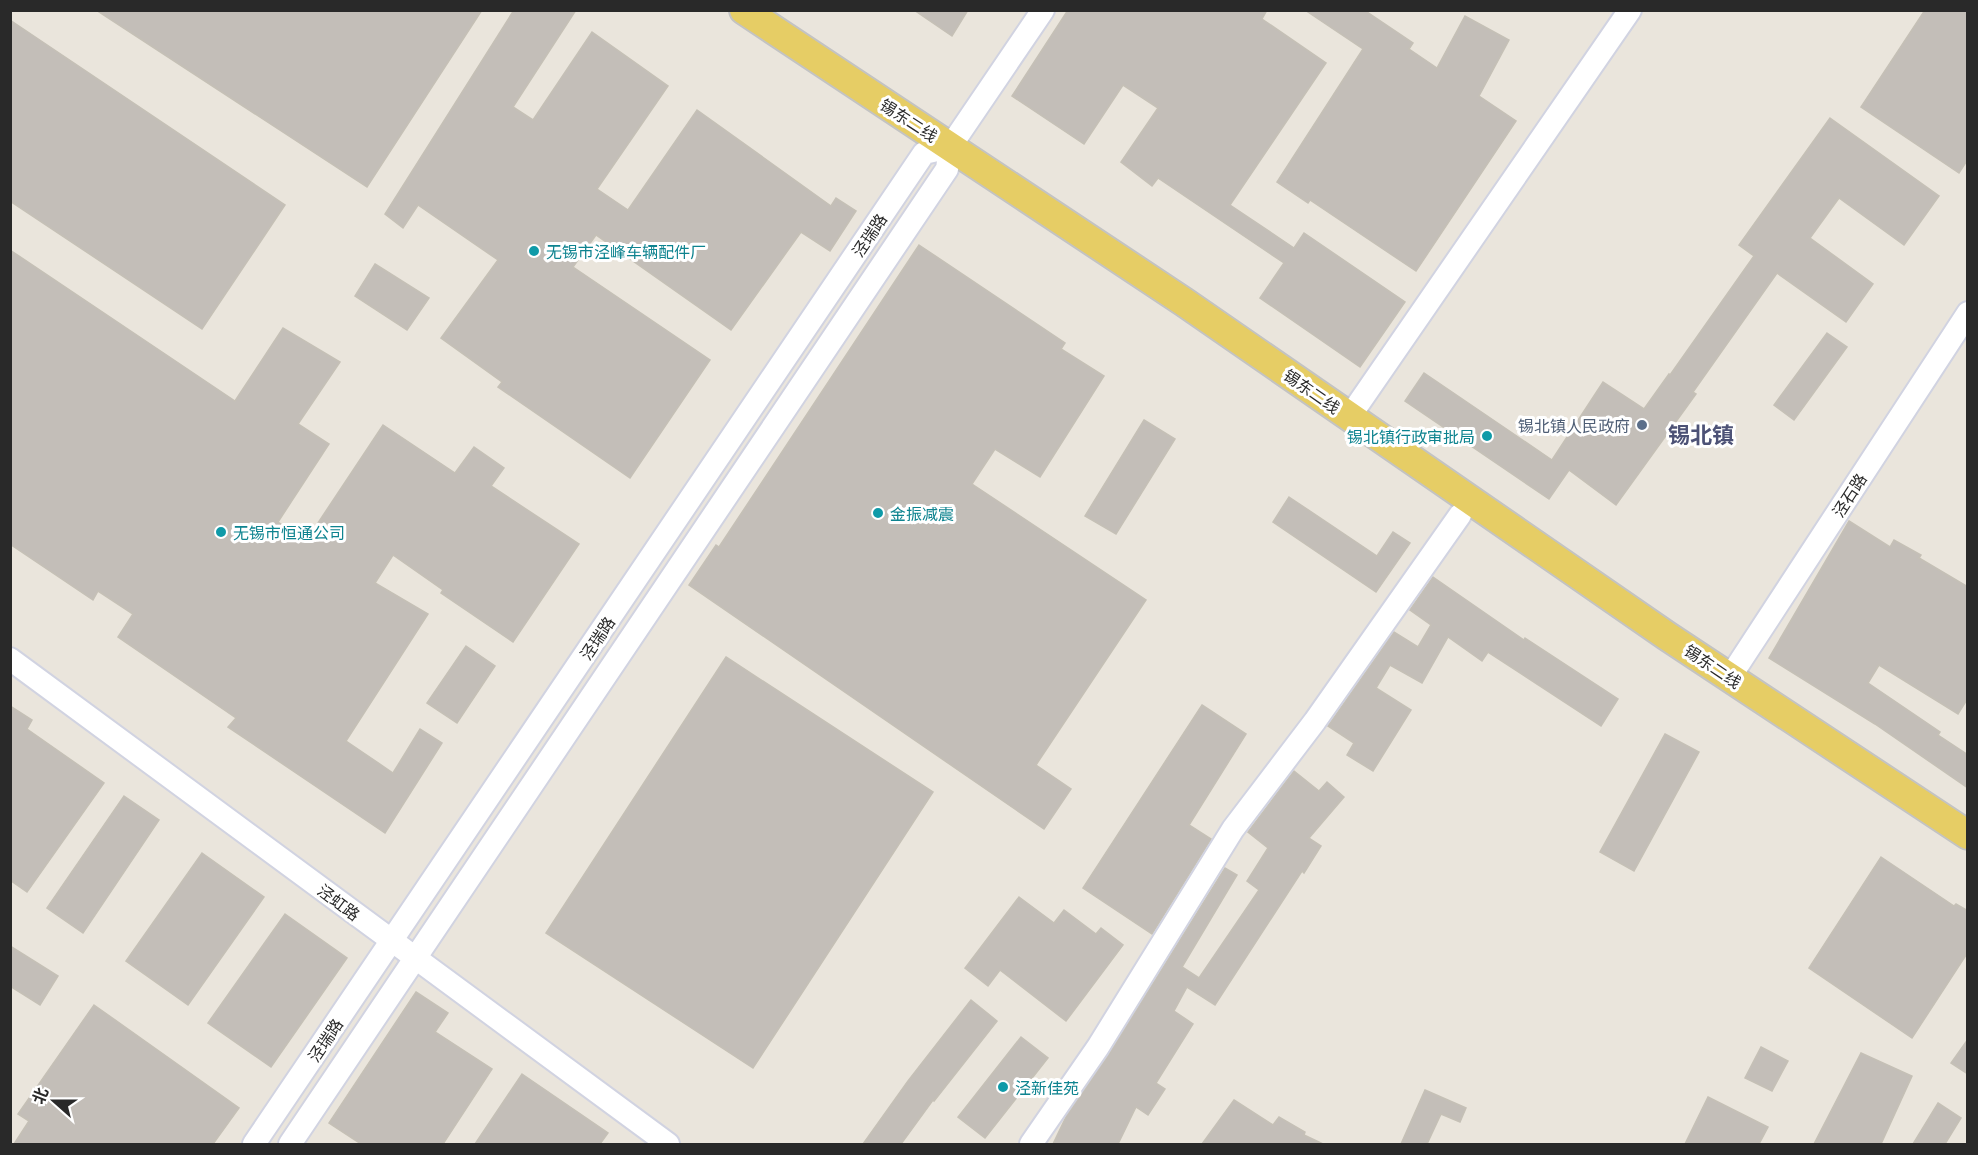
<svg xmlns="http://www.w3.org/2000/svg" width="1978" height="1155" viewBox="0 0 1978 1155" font-family="'Exo 2','Noto Sans SC',sans-serif">
<style>
.building{fill:#c3beb8;stroke:#c5c0b6;stroke-width:1.5}
.lines{fill:none;stroke-linecap:round;stroke-linejoin:round}
.minor-casing{stroke:#d1d3e1;stroke-width:26}
.major-casing{stroke:#c3c3c3;stroke-width:32}
.minor{stroke:#fff;stroke-width:22}
.major{stroke:#e6cd65;stroke-width:28}
.culture-dot{fill:#0f9aa8;stroke:#fff;stroke-width:2}
.service-dot{fill:#5c6f8a;stroke:#fff;stroke-width:2}
.labels{text-anchor:middle;dominant-baseline:central;stroke-width:6;stroke-linejoin:round;paint-order:stroke}
.street-label{font-size:16px;fill:#292929;stroke:#fff}
.culture-label{font-size:16px;fill:#0d838f;stroke:#fff;text-anchor:start}
.service-label{font-size:16px;fill:#4e5e75;stroke:#fff;text-anchor:end}
.district-label{font-size:22px;font-weight:bold;fill:#4d5276;stroke:#fff}
</style>
<rect width="100%" height="100%" fill="#eae5dc"/>
<g class="building">
<path d="M 96,10 L 482,10 L 367,187 Z"/>
<path d="M 514,10 L 576,10 L 513,107 L 533,120 L 592,32 L 668,86 L 597,189 L 628,210 L 697,110 L 831,206 L 836,198 L 856,211 L 830,251 L 801,232 L 731,330 L 596,235 L 573,267 L 710,360 L 630,478 L 498,387 L 502,382 L 441,338 L 498,260 L 418,205 L 403,228 L 385,214 Z"/>
<path d="M 914,10 L 968,10 L 952,36 Z"/>
<path d="M 1068,10 L 1267,10 L 1262,19 L 1326,63 L 1230,205 L 1294,248 L 1304,233 L 1405,302 L 1360,367 L 1260,298 L 1284,263 L 1158,178 L 1152,186 L 1121,162 L 1158,108 L 1123,85 L 1084,144 L 1012,96 Z"/>
<path d="M 1305,10 L 1364,10 L 1413,43 L 1409,49 L 1437,68 L 1465,16 L 1509,40 L 1479,96 L 1516,121 L 1416,271 L 1310,200 L 1308,203 L 1277,182 L 1363,49 Z"/>
<path d="M 1925,10 L 1968,10 L 1968,159 L 1959,173 L 1861,107 Z"/>
<path d="M 10,20 L 285,205 L 202,329 L 10,201 Z"/>
<path d="M 1830,118 L 1939,196 L 1904,245 L 1839,198 L 1810,238 L 1873,284 L 1846,322 L 1777,273 L 1693,392 L 1696,394 L 1616,505 L 1569,470 L 1549,499 L 1405,401 L 1424,373 L 1552,460 L 1603,382 L 1644,409 L 1669,374 L 1670,375 L 1754,256 L 1739,245 Z"/>
<path d="M 919,245 L 1065,343 L 1061,349 L 1104,376 L 1040,477 L 995,449 L 972,484 L 1146,600 L 1036,765 L 1071,789 L 1044,829 L 689,585 L 716,545 L 719,547 Z"/>
<path d="M 10,250 L 235,401 L 283,328 L 340,362 L 298,424 L 329,444 L 278,522 L 306,541 L 383,425 L 455,473 L 474,447 L 504,468 L 491,486 L 579,544 L 513,642 L 441,593 L 443,590 L 393,555 L 375,583 L 428,614 L 346,741 L 393,773 L 420,729 L 442,743 L 385,833 L 228,727 L 236,718 L 118,637 L 133,614 L 98,591 L 93,600 L 10,544 Z"/>
<path d="M 375,264 L 429,298 L 407,330 L 355,296 Z"/>
<path d="M 1827,333 L 1847,347 L 1794,420 L 1774,405 Z"/>
<path d="M 1144,420 L 1175,439 L 1116,534 L 1085,516 Z"/>
<path d="M 1289,497 L 1377,556 L 1393,532 L 1410,543 L 1376,592 L 1273,522 Z"/>
<path d="M 1849,521 L 1890,547 L 1894,540 L 1921,555 L 1919,558 L 1968,587 L 1968,698 L 1958,714 L 1879,665 L 1868,683 L 1940,732 L 1938,735 L 1968,755 L 1968,788 L 1875,724 L 1769,658 Z"/>
<path d="M 1433,577 L 1524,640 L 1525,638 L 1618,699 L 1601,726 L 1488,652 L 1482,661 L 1448,637 L 1422,683 L 1390,665 L 1376,688 L 1411,710 L 1373,771 L 1347,755 L 1354,743 L 1328,726 L 1394,632 L 1418,647 L 1431,625 L 1410,610 Z"/>
<path d="M 466,646 L 495,666 L 457,723 L 427,703 Z"/>
<path d="M 726,657 L 933,792 L 753,1068 L 546,933 Z"/>
<path d="M 1202,705 L 1246,734 L 1189,825 L 1211,839 L 1152,934 L 1083,888 Z"/>
<path d="M 10,706 L 32,720 L 27,729 L 104,783 L 27,892 L 10,880 Z"/>
<path d="M 1665,734 L 1699,752 L 1634,871 L 1600,852 Z"/>
<path d="M 1294,771 L 1319,791 L 1327,782 L 1344,797 L 1309,838 L 1321,846 L 1304,873 L 1302,871 L 1215,1005 L 1187,987 L 1174,1011 L 1193,1024 L 1156,1083 L 1165,1089 L 1148,1115 L 1136,1107 L 1118,1144 L 1053,1144 L 1067,1115 L 1109,1054 L 1225,868 L 1237,875 L 1182,967 L 1199,978 L 1259,890 L 1247,881 L 1268,848 L 1248,832 Z"/>
<path d="M 124,796 L 159,820 L 83,933 L 47,908 Z"/>
<path d="M 202,853 L 264,897 L 188,1005 L 126,961 Z"/>
<path d="M 1881,857 L 1954,906 L 1956,904 L 1968,911 L 1968,952 L 1912,1038 L 1809,968 Z"/>
<path d="M 1019,897 L 1054,923 L 1064,910 L 1096,934 L 1101,928 L 1123,945 L 1066,1021 L 1000,970 L 988,986 L 965,968 Z"/>
<path d="M 285,914 L 347,958 L 271,1067 L 208,1023 Z"/>
<path d="M 10,946 L 58,976 L 40,1005 L 10,986 Z"/>
<path d="M 416,992 L 448,1013 L 435,1032 L 492,1069 L 443,1144 L 361,1144 L 329,1123 Z"/>
<path d="M 971,1000 L 997,1021 L 934,1101 L 933,1100 L 901,1144 L 863,1144 L 908,1081 Z"/>
<path d="M 94,1005 L 239,1108 L 213,1144 L 14,1144 L 29,1121 L 18,1114 Z"/>
<path d="M 1021,1037 L 1048,1058 L 985,1138 L 958,1117 Z"/>
<path d="M 1968,1039 L 1968,1074 L 1951,1063 Z"/>
<path d="M 1761,1047 L 1788,1061 L 1772,1091 L 1745,1078 Z"/>
<path d="M 1861,1053 L 1912,1076 L 1881,1144 L 1814,1144 Z"/>
<path d="M 522,1074 L 608,1133 L 600,1144 L 475,1144 Z"/>
<path d="M 1425,1090 L 1466,1108 L 1460,1122 L 1441,1114 L 1427,1144 L 1401,1144 Z"/>
<path d="M 1708,1097 L 1768,1127 L 1759,1144 L 1685,1144 Z"/>
<path d="M 1234,1100 L 1273,1125 L 1279,1117 L 1305,1132 L 1304,1135 L 1323,1144 L 1202,1144 Z"/>
<path d="M 1938,1103 L 1961,1118 L 1945,1144 L 1913,1144 Z"/>
</g>
<g class="lines">
<g class="minor-casing">
<g id="minor">
<path d="M 1350,416 L 1630,10"/>
<path d="M 10,659 L 668,1144"/>
<path d="M 1730,677 L 1968,313"/>
<path d="M 254,1144 L 924,153 L 950,147"/>
<path d="M 290,1144 L 947,169 L 950,147 L 1043,10"/>
<path d="M 1031,1144 L 1098,1047 L 1233,829 L 1315,721 L 1460,515"/>
</g>
</g>
<g class="major-casing">
<path id="major" d="M 744,10 L 1184,302 L 1667,636 L 1968,835"/>
</g>
<use href="#minor" class="minor"/>
<use href="#major" class="major"/>
</g>
<g class="culture-dot">
<circle cx="534" cy="251" r="6"/>
<circle cx="1487" cy="436" r="6"/>
<circle cx="878" cy="513" r="6"/>
<circle cx="221" cy="532" r="6"/>
<circle cx="1003" cy="1087" r="6"/>
</g>
<circle class="service-dot" cx="1642" cy="425" r="6"/>
<g class="labels">
<g class="street-label">
<text transform="translate(909 120) rotate(33)">锡东二线</text>
<text transform="translate(869 235) rotate(-56)">泾瑞路</text>
<text transform="translate(1312 391) rotate(35)">锡东二线</text>
<text transform="translate(1849 495) rotate(-57)">泾石路</text>
<text transform="translate(597 638) rotate(-56)">泾瑞路</text>
<text transform="translate(1713 666) rotate(34)">锡东二线</text>
<text transform="translate(339 902) rotate(37)">泾虹路</text>
<text transform="translate(325 1040) rotate(-56)">泾瑞路</text>
</g>
<g class="culture-label">
<text x="546" y="251">无锡市泾峰车辆配件厂</text>
<text x="1475" y="436" text-anchor="end">锡北镇行政审批局</text>
<text x="890" y="513">金振减震</text>
<text x="233" y="532">无锡市恒通公司</text>
<text x="1015" y="1087">泾新佳苑</text>
</g>
<g class="service-label">
<text x="1630" y="425">锡北镇人民政府</text>
</g>
<g class="district-label">
<text x="1701" y="434">锡北镇</text>
</g>
</g>
<rect width="1978" height="1155" fill="none" stroke="#292929" stroke-width="24"/>
<g transform="translate(54 1101) rotate(291)" stroke="#ffffff" stroke-width="4.5" paint-order="stroke">
<path d="M0-4.5L10 22L0 15L-10 22Z" fill="#292929"/>
<text y="-9" font-size="16" font-weight="bold" text-anchor="middle" fill="#292929">北</text>
</g>
</svg>
